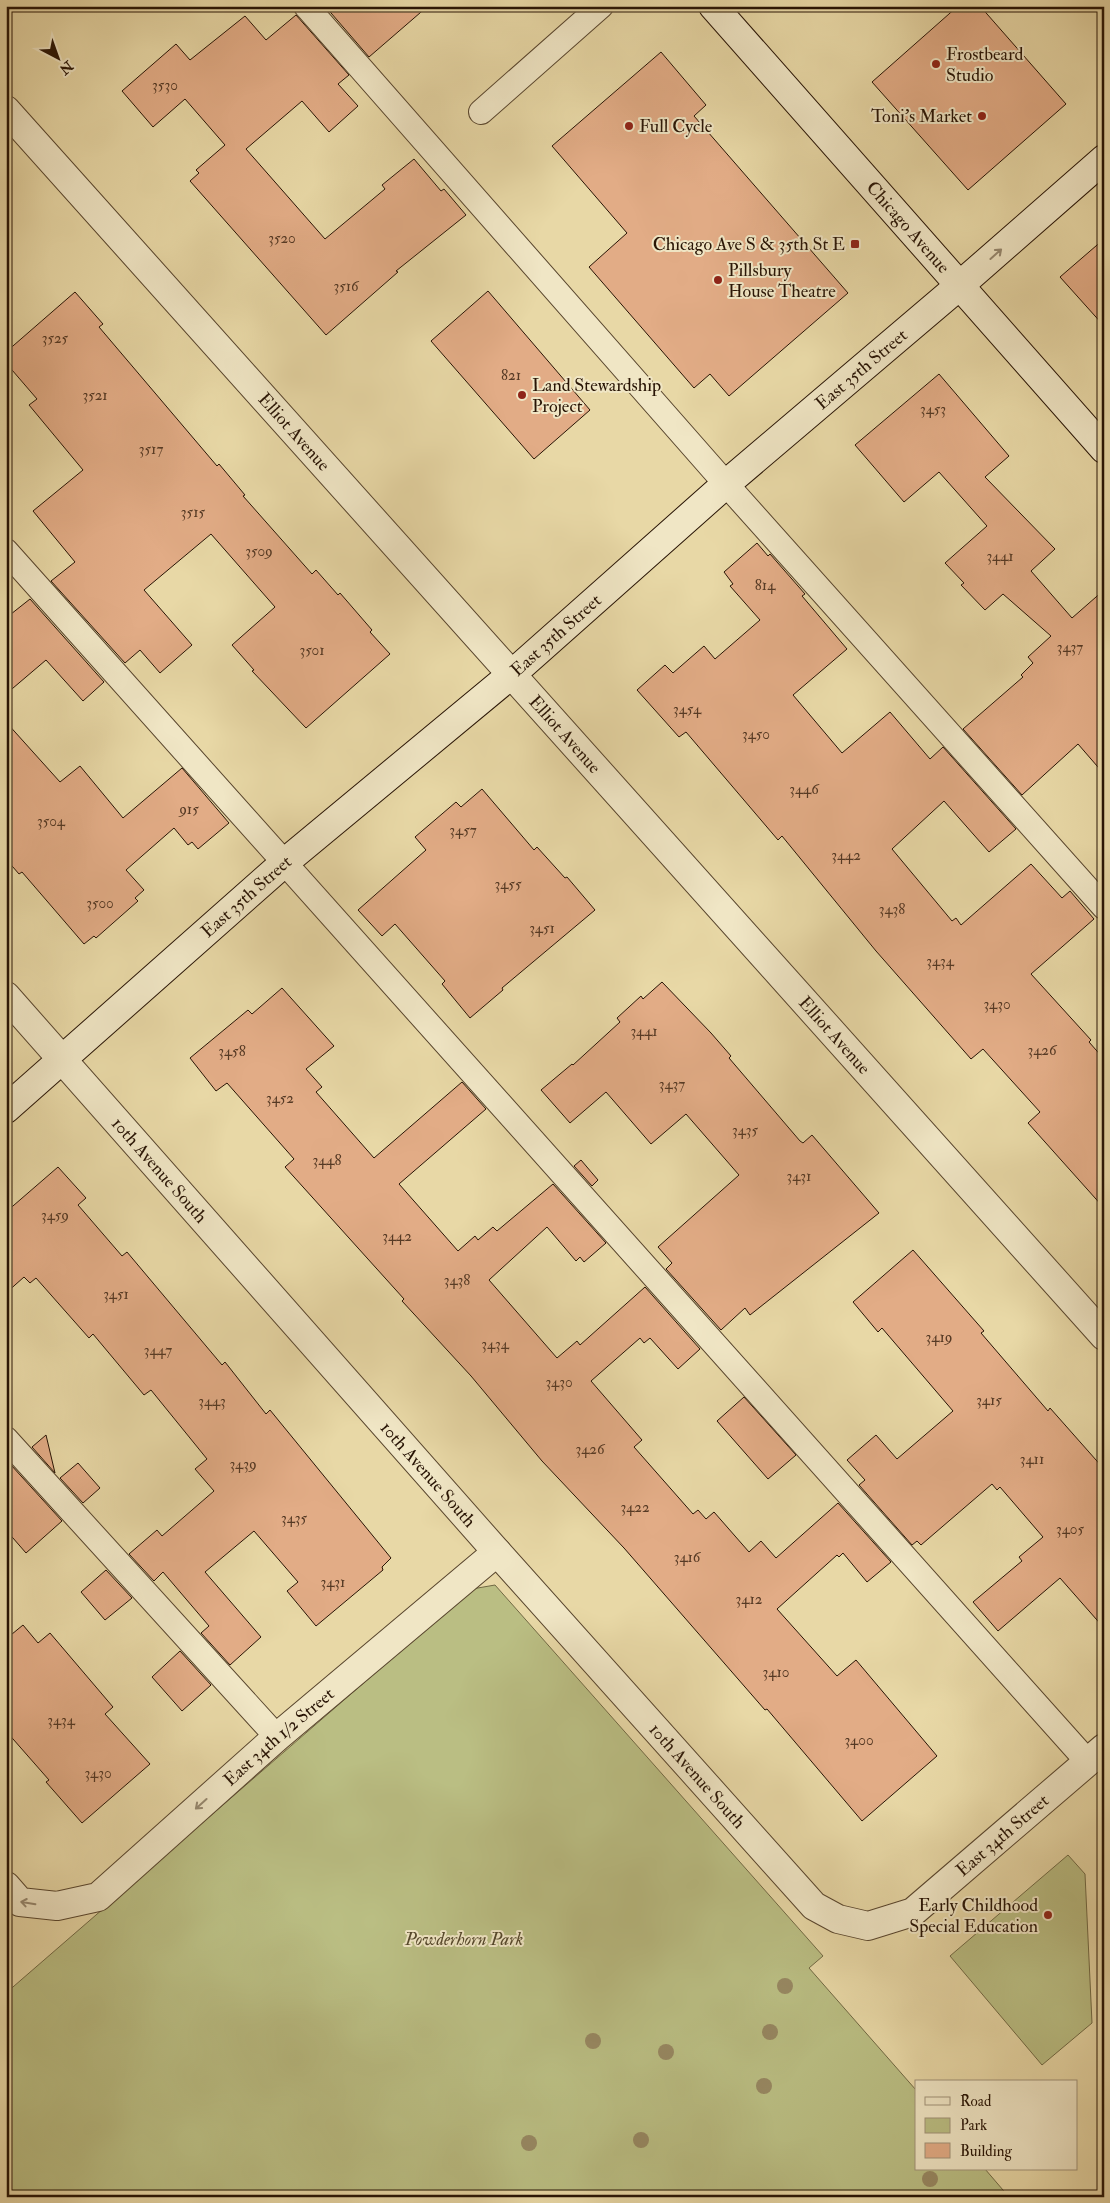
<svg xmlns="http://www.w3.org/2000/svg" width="1110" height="2203" viewBox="0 0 1110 2203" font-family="'IM FELL Double Pica',serif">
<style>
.green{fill:#babe83;stroke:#716944}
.building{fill:#e2ac86;stroke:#281405}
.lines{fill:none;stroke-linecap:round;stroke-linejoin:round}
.lane-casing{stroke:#58452d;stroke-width:26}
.street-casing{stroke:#58452d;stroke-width:30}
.secondary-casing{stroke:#281405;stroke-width:30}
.lane{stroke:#f0e6c5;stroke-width:24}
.street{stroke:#f0e6c5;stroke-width:28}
.secondary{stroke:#f0e6c5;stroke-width:28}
.tree{fill:#978862}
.oneway{stroke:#96886f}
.poi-dot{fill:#8f2418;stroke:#f0e6c5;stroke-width:2}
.labels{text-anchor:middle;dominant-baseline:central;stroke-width:4;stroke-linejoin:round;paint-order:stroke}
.number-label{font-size:15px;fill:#563a25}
.poi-label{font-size:18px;fill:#281405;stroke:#f0e6c5;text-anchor:start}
.street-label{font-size:18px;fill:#281405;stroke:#f0e6c5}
.park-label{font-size:18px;font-style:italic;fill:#54472b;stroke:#f0e6c5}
</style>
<rect width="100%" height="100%" fill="#e8d8a6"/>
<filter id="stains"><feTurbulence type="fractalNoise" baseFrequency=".004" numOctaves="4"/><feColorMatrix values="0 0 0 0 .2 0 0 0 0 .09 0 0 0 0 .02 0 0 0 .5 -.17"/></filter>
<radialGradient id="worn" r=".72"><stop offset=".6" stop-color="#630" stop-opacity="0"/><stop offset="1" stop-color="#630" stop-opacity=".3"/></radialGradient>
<g class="green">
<path d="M 495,1585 L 823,1956 L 809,1968 L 916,2090 L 916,2169 L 985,2169 L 1009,2197 L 6,2197 L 6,1993 L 472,1589 Z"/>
<path d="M 1068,1855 L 1085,1874 L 1092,2023 L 1042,2065 L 950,1956 Z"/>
</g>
<g class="building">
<path d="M 325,6 L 428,6 L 369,57 Z"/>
<path d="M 958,6 L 980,6 L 1066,104 L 968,190 L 872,82 Z"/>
<path d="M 296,15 L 349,75 L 338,84 L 358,106 L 329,132 L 302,101 L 246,149 L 325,239 L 385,189 L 382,185 L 414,159 L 441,191 L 444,189 L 466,215 L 396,271 L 398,272 L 326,335 L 190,181 L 199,173 L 196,170 L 225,145 L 185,99 L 153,127 L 122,91 L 176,44 L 190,60 L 245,16 L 266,40 Z"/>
<path d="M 661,52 L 706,105 L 694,116 L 848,293 L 729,396 L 710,374 L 694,388 L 589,267 L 627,233 L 552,146 Z"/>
<path d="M 1104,239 L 1104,326 L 1060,277 Z"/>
<path d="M 488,291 L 590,410 L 534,459 L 431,341 Z"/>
<path d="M 75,292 L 103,324 L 99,327 L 217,466 L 219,464 L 245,495 L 243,496 L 312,574 L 316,570 L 338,595 L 340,593 L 372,630 L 370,632 L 390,654 L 306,728 L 252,671 L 254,670 L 232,645 L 275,607 L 211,534 L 144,590 L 192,645 L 160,673 L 140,650 L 125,663 L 51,581 L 75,562 L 33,511 L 83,470 L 29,405 L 37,399 L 6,363 L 6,352 Z"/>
<path d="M 939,374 L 1009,456 L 985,477 L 1055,549 L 1031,571 L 1072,618 L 1104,590 L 1104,774 L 1078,744 L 1022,795 L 963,729 L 1023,677 L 1021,675 L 1033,663 L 1028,657 L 1051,636 L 1003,594 L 985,610 L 961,585 L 964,583 L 945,563 L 987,526 L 939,472 L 904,502 L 855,445 Z"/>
<path d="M 757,543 L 768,556 L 770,554 L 805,594 L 802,596 L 847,649 L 793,695 L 842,753 L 890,712 L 930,759 L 943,747 L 1016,829 L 989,852 L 944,801 L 892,849 L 952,921 L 956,918 L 961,925 L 1031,864 L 1062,898 L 1070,891 L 1094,919 L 1031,974 L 1091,1040 L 1089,1042 L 1104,1059 L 1104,1208 L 1028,1123 L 1040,1112 L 983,1049 L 971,1059 L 876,951 L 782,836 L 778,840 L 686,732 L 679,737 L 637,690 L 665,665 L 673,673 L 704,646 L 715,659 L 760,620 L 730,586 L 733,584 L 724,572 Z"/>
<path d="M 30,599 L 104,682 L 83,701 L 46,660 L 6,694 L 6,618 Z"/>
<path d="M 6,722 L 60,782 L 80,766 L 123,818 L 182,768 L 229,823 L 198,849 L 192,842 L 188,845 L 174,828 L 126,870 L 144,890 L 135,898 L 138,901 L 96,938 L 94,936 L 84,944 L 22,872 L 19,874 L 6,859 Z"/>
<path d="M 482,789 L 534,850 L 537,847 L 565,878 L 567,877 L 595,910 L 502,988 L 503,990 L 470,1018 L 442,984 L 445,981 L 395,924 L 382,936 L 358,910 L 426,850 L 415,837 L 456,802 L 461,807 Z"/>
<path d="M 662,982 L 711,1033 L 731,1056 L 729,1058 L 800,1141 L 803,1143 L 812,1135 L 879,1213 L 750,1315 L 745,1308 L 721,1330 L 666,1269 L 672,1263 L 658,1247 L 739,1175 L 686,1114 L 651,1144 L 606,1092 L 570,1123 L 541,1090 L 572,1064 L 573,1065 L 620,1022 L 617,1018 L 641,996 L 643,999 Z"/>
<path d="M 282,988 L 334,1046 L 306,1069 L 322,1087 L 316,1092 L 374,1158 L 462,1082 L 486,1109 L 399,1184 L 458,1251 L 475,1236 L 478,1240 L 493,1227 L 497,1231 L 553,1184 L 606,1243 L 584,1262 L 580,1257 L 576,1261 L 547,1227 L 489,1280 L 557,1358 L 577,1341 L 580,1345 L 645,1287 L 700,1349 L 678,1369 L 650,1338 L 644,1343 L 640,1338 L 591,1381 L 642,1440 L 634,1447 L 693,1514 L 698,1510 L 706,1519 L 714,1512 L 749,1552 L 761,1541 L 776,1558 L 838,1503 L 891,1562 L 867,1582 L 843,1553 L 839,1557 L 837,1555 L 777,1609 L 837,1676 L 856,1660 L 937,1756 L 862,1821 L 767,1709 L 765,1710 L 624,1548 L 542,1461 L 471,1376 L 402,1301 L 404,1299 L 285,1167 L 294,1159 L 227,1083 L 216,1091 L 190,1058 L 248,1010 L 252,1014 Z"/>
<path d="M 581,1160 L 598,1180 L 592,1186 L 574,1166 Z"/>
<path d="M 58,1167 L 86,1198 L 78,1205 L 122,1256 L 127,1252 L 222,1365 L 225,1362 L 266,1414 L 270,1410 L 391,1558 L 382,1567 L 383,1570 L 316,1626 L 287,1591 L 298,1582 L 254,1531 L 205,1572 L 261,1637 L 230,1665 L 201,1633 L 209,1626 L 163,1572 L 154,1581 L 129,1554 L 157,1530 L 162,1536 L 214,1491 L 195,1469 L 207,1459 L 151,1390 L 144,1395 L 93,1334 L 89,1338 L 36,1278 L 30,1283 L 24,1277 L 6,1293 L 6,1212 Z"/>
<path d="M 913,1250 L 984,1331 L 981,1333 L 1048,1411 L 1050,1408 L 1104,1469 L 1104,1628 L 1060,1578 L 998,1631 L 973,1602 L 1022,1561 L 1019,1557 L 1043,1537 L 1000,1487 L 997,1490 L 992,1484 L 921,1545 L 917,1541 L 912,1545 L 859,1485 L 865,1480 L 847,1460 L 876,1435 L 897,1459 L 953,1411 L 882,1328 L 878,1332 L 853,1302 Z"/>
<path d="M 744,1397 L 796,1455 L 768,1479 L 717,1421 Z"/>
<path d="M 46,1435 L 55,1473 L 32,1447 Z"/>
<path d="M 78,1463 L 100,1488 L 83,1503 L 60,1478 Z"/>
<path d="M 11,1465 L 62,1521 L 26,1553 L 6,1530 L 6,1469 Z"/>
<path d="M 106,1570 L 132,1598 L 105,1620 L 81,1592 Z"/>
<path d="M 23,1625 L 38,1643 L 50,1633 L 113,1707 L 105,1714 L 150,1764 L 82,1823 L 46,1782 L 49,1780 L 6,1731 L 6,1639 Z"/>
<path d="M 180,1651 L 211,1685 L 182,1711 L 152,1677 Z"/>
</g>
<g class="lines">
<g class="lane-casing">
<g id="lane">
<path d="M 306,6 L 726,484 L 1104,907"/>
<path d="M 481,112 L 601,6"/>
<path d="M 6,551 L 1088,1762"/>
<path d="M 6,1439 L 277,1737"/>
</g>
</g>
<g class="street-casing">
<g id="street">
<path id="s1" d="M 6,110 L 1104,1336"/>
<path id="s2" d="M 6,996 L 497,1552 L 814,1906 L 838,1919 L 868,1926 L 913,1912 L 1104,1748"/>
<path id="s3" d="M 6,1886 L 20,1902 L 57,1906 L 98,1897 L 277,1737 L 497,1552"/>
</g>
</g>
<g class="secondary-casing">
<g id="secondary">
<path id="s4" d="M 713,6 L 1104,449"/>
<path id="s5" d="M 6,1109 L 284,863 L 512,674 L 726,484 L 959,286 L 1104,159"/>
</g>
</g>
<use href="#lane" class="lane"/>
<use href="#street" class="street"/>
<use href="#secondary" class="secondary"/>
</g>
<g class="tree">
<circle cx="785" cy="1986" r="8"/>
<circle cx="770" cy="2032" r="8"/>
<circle cx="593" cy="2041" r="8"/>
<circle cx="666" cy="2052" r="8"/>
<circle cx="764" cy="2086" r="8"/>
<circle cx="641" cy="2140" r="8"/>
<circle cx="529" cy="2143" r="8"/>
<circle cx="930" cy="2179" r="8"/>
</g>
<defs><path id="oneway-shaft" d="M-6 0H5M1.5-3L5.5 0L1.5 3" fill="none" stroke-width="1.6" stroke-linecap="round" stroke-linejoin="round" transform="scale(1.25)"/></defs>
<g class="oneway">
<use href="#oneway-shaft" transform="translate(996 254) rotate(-42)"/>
<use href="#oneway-shaft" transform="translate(201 1804) rotate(138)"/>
<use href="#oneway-shaft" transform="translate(28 1903) rotate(-171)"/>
</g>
<g class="poi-dot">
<circle cx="936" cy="64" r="5"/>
<circle cx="982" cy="116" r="5"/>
<circle cx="629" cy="126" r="5"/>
<rect x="850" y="239" width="10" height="10" rx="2.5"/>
<circle cx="718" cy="280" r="5"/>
<circle cx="522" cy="395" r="5"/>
<circle cx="1048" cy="1915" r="5"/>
</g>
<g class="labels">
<g class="number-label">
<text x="165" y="85">3530</text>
<text x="282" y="238">3520</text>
<text x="346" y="286">3516</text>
<text x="55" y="338">3525</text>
<text x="511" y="375">821</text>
<text x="95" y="395">3521</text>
<text x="933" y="409">3453</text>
<text x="151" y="449">3517</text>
<text x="193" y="512">3515</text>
<text x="259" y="551">3509</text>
<text x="1000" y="556">3441</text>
<text x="765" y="585">814</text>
<text x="1070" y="647">3437</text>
<text x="312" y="650">3501</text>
<text x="687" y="709">3454</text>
<text x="756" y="734">3450</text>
<text x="804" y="789">3446</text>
<text x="189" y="809">915</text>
<text x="51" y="821">3504</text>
<text x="463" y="830">3457</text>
<text x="846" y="855">3442</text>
<text x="508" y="884">3455</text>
<text x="100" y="903">3500</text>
<text x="892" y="909">3438</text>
<text x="542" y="928">3451</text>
<text x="940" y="961">3434</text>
<text x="997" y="1004">3430</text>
<text x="644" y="1031">3441</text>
<text x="1042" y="1050">3426</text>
<text x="232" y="1051">3458</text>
<text x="672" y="1084">3437</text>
<text x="280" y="1098">3452</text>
<text x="745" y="1130">3435</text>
<text x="327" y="1160">3448</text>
<text x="799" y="1176">3431</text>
<text x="55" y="1215">3459</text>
<text x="397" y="1236">3442</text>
<text x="457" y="1280">3438</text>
<text x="116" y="1294">3451</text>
<text x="939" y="1337">3419</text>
<text x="495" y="1344">3434</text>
<text x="158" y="1350">3447</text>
<text x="559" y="1382">3430</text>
<text x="989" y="1400">3415</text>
<text x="212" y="1401">3443</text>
<text x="590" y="1449">3426</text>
<text x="1032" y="1459">3411</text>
<text x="243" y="1464">3439</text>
<text x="635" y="1507">3422</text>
<text x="294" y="1518">3435</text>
<text x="1070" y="1529">3405</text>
<text x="687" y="1557">3416</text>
<text x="333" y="1582">3431</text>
<text x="749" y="1599">3412</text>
<text x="776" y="1672">3410</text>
<text x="61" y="1720">3434</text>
<text x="859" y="1740">3400</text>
<text x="98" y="1773">3430</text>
</g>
<g class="poi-label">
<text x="946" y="54">Frostbeard<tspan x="946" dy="21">Studio</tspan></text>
<text x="972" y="116" text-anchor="end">Toni's Market</text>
<text x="639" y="126">Full Cycle</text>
<text x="845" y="244" text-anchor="end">Chicago Ave S &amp; 35th St E</text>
<text x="728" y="270">Pillsbury<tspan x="728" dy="21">House Theatre</tspan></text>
<text x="532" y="385">Land Stewardship<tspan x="532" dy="21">Project</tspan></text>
<text x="1038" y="1905" text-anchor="end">Early Childhood<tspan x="1038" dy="21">Special Education</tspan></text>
</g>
<g class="street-label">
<text stroke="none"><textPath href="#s4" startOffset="295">Chicago Avenue</textPath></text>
<text stroke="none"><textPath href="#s5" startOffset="1131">East 35th Street</textPath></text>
<text stroke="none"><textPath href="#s1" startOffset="432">Elliot Avenue</textPath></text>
<text stroke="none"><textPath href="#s5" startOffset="726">East 35th Street</textPath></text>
<text stroke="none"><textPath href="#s1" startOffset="838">Elliot Avenue</textPath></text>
<text stroke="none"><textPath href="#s5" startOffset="321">East 35th Street</textPath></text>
<text stroke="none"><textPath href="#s1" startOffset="1242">Elliot Avenue</textPath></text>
<text stroke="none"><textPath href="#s2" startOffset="232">10th Avenue South</textPath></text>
<text stroke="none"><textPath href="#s2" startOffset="638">10th Avenue South</textPath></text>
<text stroke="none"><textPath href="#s3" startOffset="342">East 34th 1/2 Street</textPath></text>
<text stroke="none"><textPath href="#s2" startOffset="1042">10th Avenue South</textPath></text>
<text stroke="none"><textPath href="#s2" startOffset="1440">East 34th Street</textPath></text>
</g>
<g class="park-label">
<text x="464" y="1939">Powderhorn Park</text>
</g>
</g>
<rect width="1110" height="2203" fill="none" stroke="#e8d8a6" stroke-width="25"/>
<rect x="8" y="8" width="1095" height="2188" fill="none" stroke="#281405" stroke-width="2.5"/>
<rect x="12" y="12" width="1085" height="2178" fill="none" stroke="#281405"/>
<rect x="915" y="2080" width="162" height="90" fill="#f0e6c5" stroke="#a09278"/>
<rect x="925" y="2097" width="25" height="8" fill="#f0e6c5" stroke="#a09278"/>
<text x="960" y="2106" font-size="15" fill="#281405">Road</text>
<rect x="925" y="2118" width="25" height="15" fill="#babe83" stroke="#a09278"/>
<text x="960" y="2130" font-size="15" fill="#281405">Park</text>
<rect x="925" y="2143" width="25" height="15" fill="#e2ac86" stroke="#a09278"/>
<text x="960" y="2156" font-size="15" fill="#281405">Building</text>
<g transform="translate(58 58) rotate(139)" stroke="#f0e6c5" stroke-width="4" paint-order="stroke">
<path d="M0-4L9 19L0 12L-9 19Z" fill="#281405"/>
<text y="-8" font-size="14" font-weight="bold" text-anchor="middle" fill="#281405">N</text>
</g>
<rect width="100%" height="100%" filter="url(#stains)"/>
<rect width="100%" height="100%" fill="url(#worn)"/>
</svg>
